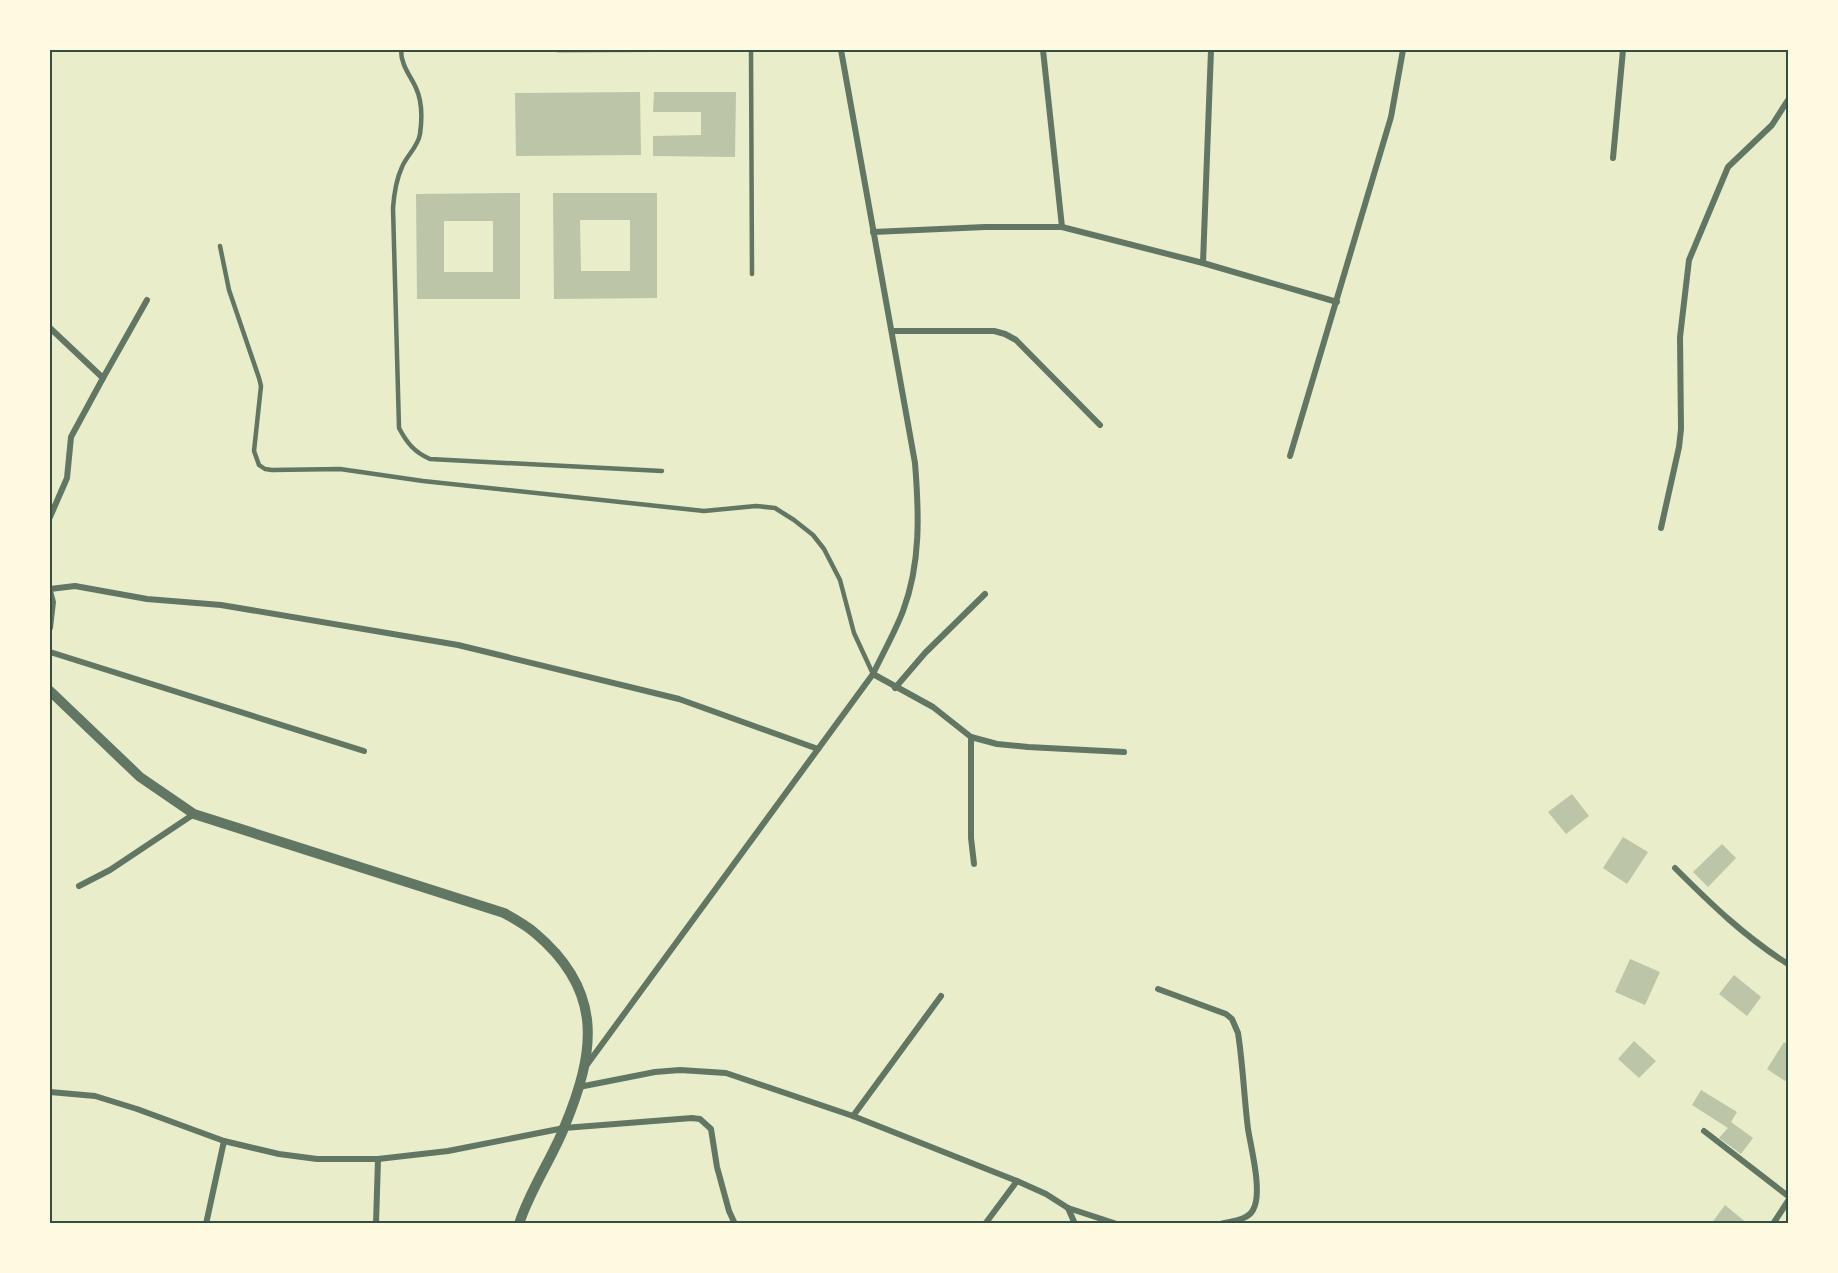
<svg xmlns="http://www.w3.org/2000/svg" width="1838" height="1273" viewBox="0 0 1838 1273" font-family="'Nunito Sans',sans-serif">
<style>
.building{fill:#bcc5a7;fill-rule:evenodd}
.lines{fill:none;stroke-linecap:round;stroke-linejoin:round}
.service{stroke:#617663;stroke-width:4.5}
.minor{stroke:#617663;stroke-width:6}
.tertiary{stroke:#617663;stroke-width:10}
.neatline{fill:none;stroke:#344e41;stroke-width:2}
</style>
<rect width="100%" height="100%" fill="#e9edc9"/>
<g class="building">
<rect x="421" y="50" width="41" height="2"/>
<path d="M 557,50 L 660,50 L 660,52 L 557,53 Z"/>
<path d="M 640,92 L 641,155 L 516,156 L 515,93 Z"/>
<path d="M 654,92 L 736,92 L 735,157 L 653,156 L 653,136 L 701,135 L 701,112 L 653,112 Z"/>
<path d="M 520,193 L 520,299 L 417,299 L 416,194 ZM 444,221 L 493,221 L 493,272 L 444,272 Z"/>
<path d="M 553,193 L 657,193 L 657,298 L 554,299 ZM 580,220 L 630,220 L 630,271 L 581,271 Z"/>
<path d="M 1572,794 L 1589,816 L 1566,834 L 1548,812 Z"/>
<path d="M 1623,837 L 1648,852 L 1627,884 L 1603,868 Z"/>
<path d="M 1722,844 L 1736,858 L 1708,887 L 1693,872 Z"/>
<path d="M 1630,959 L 1660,972 L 1645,1005 L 1615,992 Z"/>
<path d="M 1734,975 L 1761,997 L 1747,1016 L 1719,994 Z"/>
<path d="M 1634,1041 L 1656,1061 L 1639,1078 L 1618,1059 Z"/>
<path d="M 1784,1042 L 1788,1045 L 1788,1075 L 1785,1081 L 1767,1069 Z"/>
<path d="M 1701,1090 L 1737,1112 L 1731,1122 L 1753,1138 L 1741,1154 L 1719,1138 L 1728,1128 L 1692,1105 Z"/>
<path d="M 1725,1205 L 1748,1224 L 1711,1224 Z"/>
</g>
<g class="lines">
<g class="service">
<path d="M 401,50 C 401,65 410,75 416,88 C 422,101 422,120 420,134 C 418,147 407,155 402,167 C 396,180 394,194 393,208 L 399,428 C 407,443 414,452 430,459 L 662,471"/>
<path d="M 751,50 L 752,274"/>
<path d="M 220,246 L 229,290 L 259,378 L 261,386 L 254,451 L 259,465 L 265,469 L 272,470 L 340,469 L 423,481 L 704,511 L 756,506 L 775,508 L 794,520 L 813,535 L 824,549 L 840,580 L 854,633 L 873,674"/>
</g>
<g class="minor">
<path d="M 1043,50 L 1062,227"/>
<path d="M 1613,158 L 1623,50"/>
<path d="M 873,232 L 985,227 L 1062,227 L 1203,263 L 1337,302"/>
<path d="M 1203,263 L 1211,50"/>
<path d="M 50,328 L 103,378 L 71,437 L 67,478 L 50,517"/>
<path d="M 892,331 L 994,331 L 1005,334 L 1016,340 L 1100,425"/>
<path d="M 103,378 L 147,300"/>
<path d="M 1290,456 L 1391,117 L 1403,50"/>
<path d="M 1661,528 L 1679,447 L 1681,429 L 1680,337 L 1689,260 L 1728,167 L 1772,125 L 1788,100"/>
<path d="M 50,589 L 75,586 L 147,599 L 221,605 L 458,645 L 679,699 L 818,749"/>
<path d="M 50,591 L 53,602 L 50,628"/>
<path d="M 50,652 L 364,751"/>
<path d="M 873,674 L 933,707 L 971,737 L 997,744 L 1028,747 L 1124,752"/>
<path d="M 895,688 L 925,653 L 985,594"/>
<path d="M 971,737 L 971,838 L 974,864"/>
<path d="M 1675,868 C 1711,904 1745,937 1788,964"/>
<path d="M 79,886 L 110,870 L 194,814"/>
<path d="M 1158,989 L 1226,1014 L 1232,1019 L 1238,1033 C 1243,1065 1244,1097 1248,1129 C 1251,1148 1263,1193 1253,1210 C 1247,1221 1230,1221 1220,1224"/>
<path d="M 586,1066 L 873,674 C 883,653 895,632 903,611 C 921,563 919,513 915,463 L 841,50"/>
<path d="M 579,1087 L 655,1072 L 680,1070 L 726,1073 L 853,1116 L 1017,1181 L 1046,1194 L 1068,1208 L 1117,1224"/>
<path d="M 50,1092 L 95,1096 L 137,1109 L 224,1141 L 279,1154 L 317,1159 L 378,1159 L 448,1151 L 564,1128 L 692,1118 L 700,1119 L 711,1129 L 717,1167 L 729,1211 L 735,1224"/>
<path d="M 853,1116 L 941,996"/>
<path d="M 1704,1131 L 1788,1196"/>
<path d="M 1068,1208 L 1075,1224"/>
<path d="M 206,1224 L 224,1141"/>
<path d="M 376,1224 L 378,1159"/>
<path d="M 985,1224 L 1017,1181"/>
<path d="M 1773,1224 L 1788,1201"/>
</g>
<path class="tertiary" d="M 50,691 L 140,777 L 194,814 L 504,913 C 515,919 526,925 535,933 C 604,991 596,1051 564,1128 C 551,1160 530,1190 519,1224"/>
</g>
<rect width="1838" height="1273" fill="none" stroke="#fefae0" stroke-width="102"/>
<rect x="51" y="51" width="1736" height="1171" class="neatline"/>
</svg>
